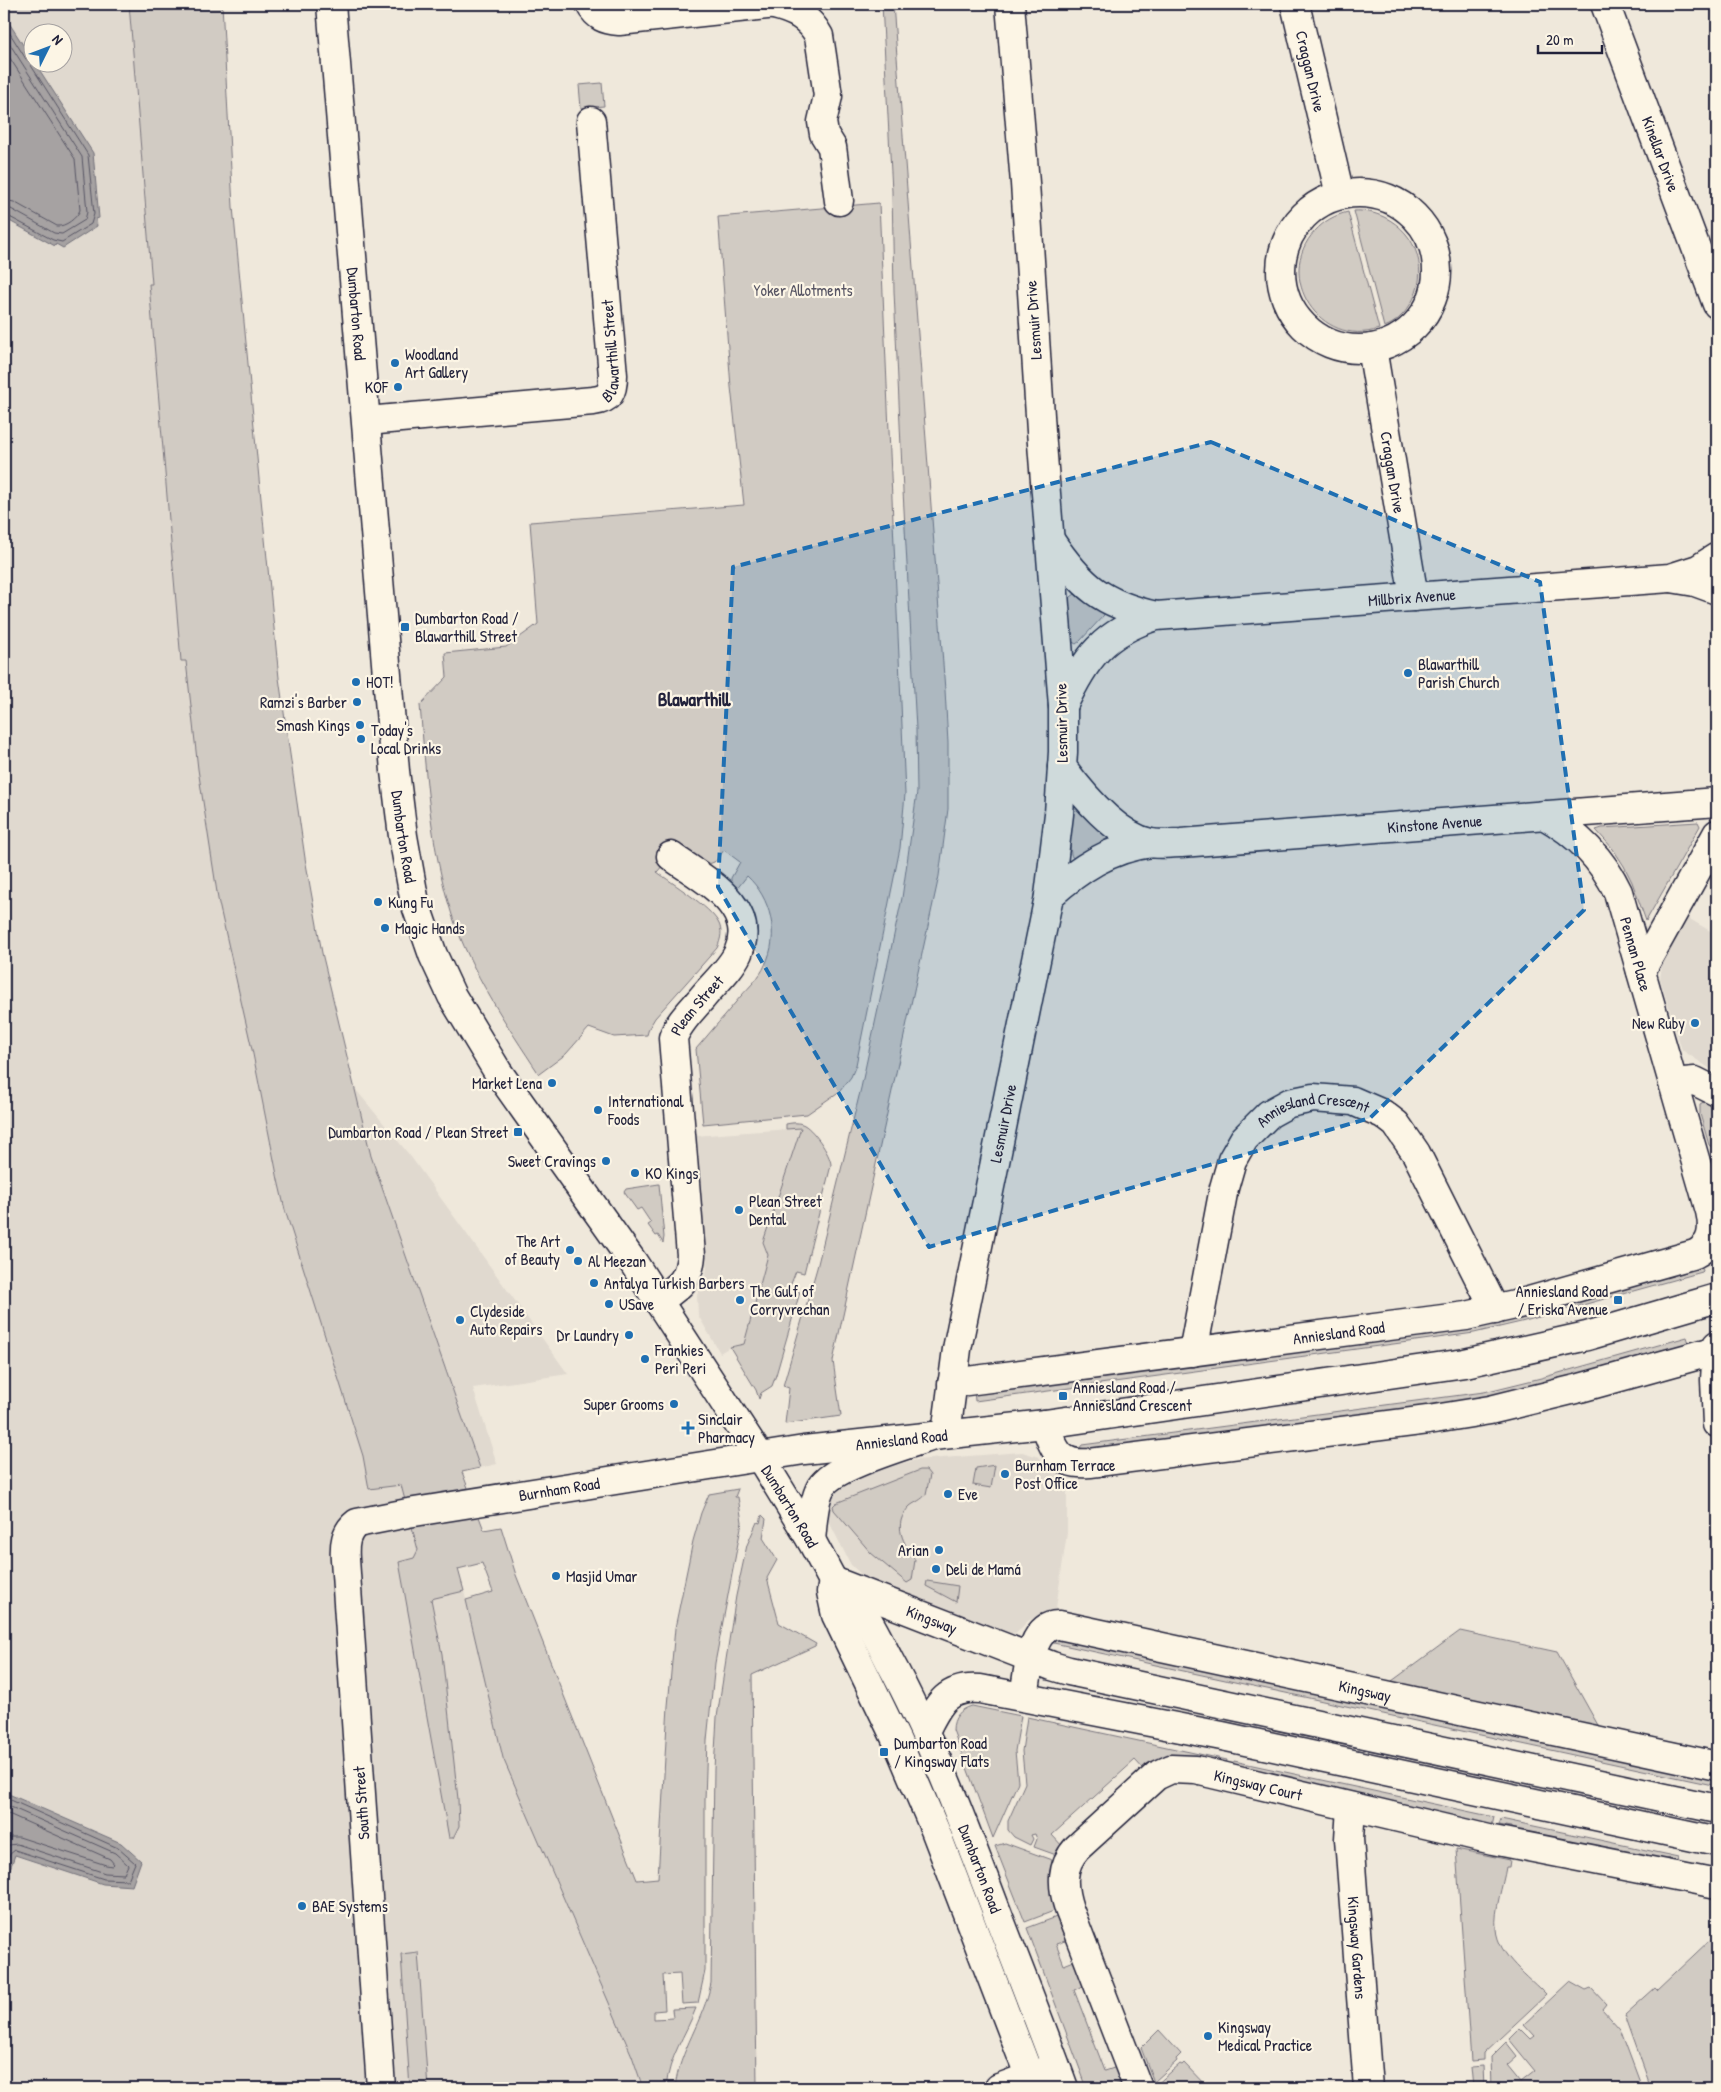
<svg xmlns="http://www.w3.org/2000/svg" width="1721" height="2092" viewBox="0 0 1721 2092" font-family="'Patrick Hand',sans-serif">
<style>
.built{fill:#e0d9cf;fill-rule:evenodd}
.green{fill:#d1cbc3;stroke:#7a767f}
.water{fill:#a6a2a2;stroke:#716f79}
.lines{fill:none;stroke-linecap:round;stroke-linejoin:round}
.shore{stroke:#575564;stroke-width:1}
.minor-casing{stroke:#22223b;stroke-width:31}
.major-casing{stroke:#22223b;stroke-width:31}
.minor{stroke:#fcf5e5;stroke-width:28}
.major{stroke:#fcf5e5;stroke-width:28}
.marked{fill:#1f6fb2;fill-opacity:0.2;stroke:#1f6fb2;stroke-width:4;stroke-dasharray:10 6;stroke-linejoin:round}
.poi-dot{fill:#1f6fb2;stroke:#fcf5e5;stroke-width:2}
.labels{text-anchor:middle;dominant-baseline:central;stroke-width:4.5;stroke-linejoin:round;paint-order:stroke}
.street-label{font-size:16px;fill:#22223b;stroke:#fcf5e5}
.park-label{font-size:16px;fill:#575564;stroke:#fcf5e5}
.poi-label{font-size:16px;fill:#22223b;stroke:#fcf5e5;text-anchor:start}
.quarter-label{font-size:19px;font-weight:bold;fill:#22223b;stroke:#fcf5e5}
</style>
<rect width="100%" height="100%" fill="#efe8db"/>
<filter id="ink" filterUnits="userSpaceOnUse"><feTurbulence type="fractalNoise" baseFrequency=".02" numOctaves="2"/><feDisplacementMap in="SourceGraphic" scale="10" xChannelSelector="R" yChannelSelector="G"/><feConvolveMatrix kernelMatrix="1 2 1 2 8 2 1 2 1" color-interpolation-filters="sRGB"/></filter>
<g filter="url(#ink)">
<g class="built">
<path d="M 4,4 L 129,4 L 152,284 L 149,285 L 181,660 L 186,660 L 253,1054 L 278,1180 L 366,1459 L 401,1485 L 431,1598 L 464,1591 L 503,1758 L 632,2056 L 643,2088 L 4,2088 L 4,1879 L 6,1879 L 14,1855 L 103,1884 L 141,1861 L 121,1843 L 4,1792 ZM 32,32 L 62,32 L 62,62 L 32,62 Z"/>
<path d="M 1688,918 L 1717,935 L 1717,1069 L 1715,1072 L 1682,1050 L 1660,979 L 1662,964 Z"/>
<path d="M 353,1086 L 411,1157 L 568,1374 L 473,1388 L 497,1464 L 480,1468 L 371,1156 Z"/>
<path d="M 801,1128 L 763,1242 L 768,1255 L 744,1345 L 733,1345 L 720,1353 L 698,1315 L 697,1295 L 704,1281 L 707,1268 L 695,1136 Z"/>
<path d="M 1022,1452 L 1039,1457 L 1051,1471 L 1067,1475 L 1067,1533 L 1055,1615 L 1037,1616 L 1028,1621 L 1016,1633 L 1008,1634 L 947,1611 L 923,1599 L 904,1596 L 864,1577 L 851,1565 L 826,1516 L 827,1494 L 853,1475 L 916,1460 Z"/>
</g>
<g class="green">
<path d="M 129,4 L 222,4 L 233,207 L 260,489 L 279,678 L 305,858 L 322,953 L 371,1156 L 480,1468 L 462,1472 L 484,1530 L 501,1527 L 516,1575 L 637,1880 L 658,1878 L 668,1706 L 675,1628 L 693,1541 L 701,1513 L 709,1494 L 738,1489 L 735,1497 L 738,1497 L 742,1522 L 715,1663 L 707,1740 L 705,1800 L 705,1971 L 698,2003 L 682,2004 L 680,1974 L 663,1975 L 665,2010 L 654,2011 L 654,2019 L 673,2018 L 672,2009 L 696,2008 C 685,2037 669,2056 666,2088 L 643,2088 L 632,2056 L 503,1758 L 466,1600 L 493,1592 L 482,1563 L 458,1569 L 464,1591 L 431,1599 L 442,1654 L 458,1799 L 459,1826 L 453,1838 L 449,1838 L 399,1562 L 414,1558 L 418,1550 L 401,1485 L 369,1489 L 363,1456 L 285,1210 L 278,1180 L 253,1054 L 218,899 L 198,769 L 186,661 L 181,661 L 149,284 L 152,284 Z"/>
<path d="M 882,4 L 893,4 L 945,690 L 948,743 L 948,809 L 939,876 L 833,1361 L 841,1416 L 785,1424 L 789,1388 L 783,1386 L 817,1268 L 861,1088 L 902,898 L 917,792 L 916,729 L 903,491 L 894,291 L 892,191 Z"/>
<path d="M 602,83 L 604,106 L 581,108 L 579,85 Z"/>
<path d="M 879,203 L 905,794 L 900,848 L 856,1065 L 851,1077 L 840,1091 L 807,1114 L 703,1124 L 696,1049 C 711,1031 726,1014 741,996 C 750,986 760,977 765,965 C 780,935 771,898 747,876 L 736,890 L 731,883 L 731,878 L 740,862 L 724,850 C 721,854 718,860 714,862 C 703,868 682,859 671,856 L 657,872 C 672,883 710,907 718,922 C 723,930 721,939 717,948 L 655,1018 L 649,1028 L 647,1035 L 614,1037 L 589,1028 L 566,1054 L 539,1074 C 506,1024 471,972 452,915 C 430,847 426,775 420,705 L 447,677 L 445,653 L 506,647 L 538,624 L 530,522 L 744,505 L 731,387 L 718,217 Z"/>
<path d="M 1354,211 C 1364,210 1375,213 1384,217 C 1418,233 1430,273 1410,305 C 1404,314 1395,324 1384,327 Z"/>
<path d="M 1348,212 L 1379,329 C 1320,349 1273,276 1315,231 C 1324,221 1335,215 1348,212 Z"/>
<path d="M 1075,594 L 1102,611 L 1104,615 L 1080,641 L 1076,644 L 1071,641 L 1068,599 Z"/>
<path d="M 1080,809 L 1109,837 L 1078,859 L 1072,857 C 1069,850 1069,820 1072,814 C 1075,810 1076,810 1080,809 Z"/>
<path d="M 1698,822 L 1700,826 L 1646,921 L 1632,882 L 1624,866 L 1613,849 L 1596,830 L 1602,828 Z"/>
<path d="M 1707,1100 L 1717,1102 L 1717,1151 L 1709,1145 L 1700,1114 L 1700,1104 Z"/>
<path d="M 786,1124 C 791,1123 797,1122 802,1124 C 812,1127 831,1155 831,1165 L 804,1273 L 796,1271 L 789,1289 L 800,1292 L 776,1375 L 772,1386 L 761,1393 L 759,1399 L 756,1390 L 730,1347 L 744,1344 L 768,1255 L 763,1242 L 801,1128 L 786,1129 Z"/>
<path d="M 659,1184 L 664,1237 L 663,1243 L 658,1235 L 656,1236 L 648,1225 L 651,1223 L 641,1208 L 637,1210 L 624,1192 L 626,1189 Z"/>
<path d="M 1701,1263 L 1703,1271 L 1702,1272 L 1521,1322 L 1474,1333 L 975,1401 L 974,1389 Z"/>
<path d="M 1687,1337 L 1690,1346 L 1486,1401 L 1083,1455 L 1079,1449 L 1082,1445 L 1484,1392 L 1541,1378 Z"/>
<path d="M 995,1465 L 991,1488 L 973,1485 L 976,1468 Z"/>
<path d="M 920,1470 L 926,1470 L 930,1475 L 926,1494 C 922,1500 915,1502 910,1506 C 891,1525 904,1543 915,1560 L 912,1580 L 907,1583 L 871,1553 L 834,1510 L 833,1506 L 836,1503 Z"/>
<path d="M 762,1515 L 766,1519 L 763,1538 L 777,1560 L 767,1578 L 779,1623 L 816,1644 L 815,1646 L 752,1675 L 757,2088 L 675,2088 C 679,2051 704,2020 711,1983 L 714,1769 L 717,1717 L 736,1596 L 747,1545 L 757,1522 L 760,1523 Z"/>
<path d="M 927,1581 L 958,1586 L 956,1602 L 926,1586 Z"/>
<path d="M 1460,1631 L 1557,1652 L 1599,1727 L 1392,1683 L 1392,1681 Z"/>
<path d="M 1053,1636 L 1717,1775 L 1717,1786 L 1049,1642 Z"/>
<path d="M 972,1706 L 1021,1716 L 1015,1751 L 1018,1782 L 993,1838 L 953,1730 C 953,1718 960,1709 972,1706 Z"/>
<path d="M 1027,1717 L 1227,1760 L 1225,1769 L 1146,1772 L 1135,1760 L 1052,1835 L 1064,1848 L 1059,1856 L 1034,1847 L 1037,1839 L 1035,1834 L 1031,1835 L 1033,1839 L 1030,1845 L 1014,1837 L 1008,1830 L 1008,1821 L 1025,1783 L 1022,1751 Z"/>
<path d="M 1234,1761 L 1494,1817 L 1491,1831 L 1232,1770 Z"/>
<path d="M 1501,1819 L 1679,1857 L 1678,1861 L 1668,1858 L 1667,1865 L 1510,1835 L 1511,1827 L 1499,1825 Z"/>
<path d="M 1005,1843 L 1057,1862 L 1059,1909 L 1025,1922 L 995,1846 Z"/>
<path d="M 1456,1849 L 1510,1860 L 1509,1867 L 1506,1867 C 1503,1886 1494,1909 1496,1929 C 1498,1956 1529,1977 1546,1995 L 1483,2054 L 1483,2060 L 1471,2061 Z"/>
<path d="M 1062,1915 L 1071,1939 L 1056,1944 L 1064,1965 L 1079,1959 L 1088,1984 L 1074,1990 L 1105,2071 L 1120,2066 L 1126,2081 L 1111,2086 L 1111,2088 L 1087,2088 L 1027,1928 Z"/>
<path d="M 1712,1938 L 1717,1944 L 1717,2088 L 1651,2088 L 1625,2015 L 1655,1988 L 1657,1990 Z"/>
<path d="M 418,1952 L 428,2088 L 410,2088 L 401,1954 Z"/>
<path d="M 1570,1981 L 1586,1990 L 1591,1988 L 1606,2004 L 1602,2009 L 1620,2029 L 1642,2088 L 1492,2088 L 1491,2057 L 1506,2042 L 1517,2056 L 1507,2065 L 1521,2082 L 1535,2071 L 1509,2039 L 1520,2028 L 1531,2039 L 1535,2036 L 1524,2024 Z"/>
<path d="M 1159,2030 L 1181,2054 L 1176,2059 L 1177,2061 L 1154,2082 L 1141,2048 Z"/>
<path d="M 1184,2063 L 1208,2088 L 1156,2088 L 1155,2086 L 1180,2064 L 1182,2065 Z"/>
<path d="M 1483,2066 L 1484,2088 L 1473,2088 L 1471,2067 Z"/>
</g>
<g class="water">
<path d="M 4,15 L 32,59 L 32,62 L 35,63 L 93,153 L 99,218 L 96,219 L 97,226 L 63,248 L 56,244 L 55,246 L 4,218 Z"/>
<path d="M 4,1792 L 121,1843 L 141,1861 L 132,1886 L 103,1884 L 15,1855 L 6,1880 L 4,1879 Z"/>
</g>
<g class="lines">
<g class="shore">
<path d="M 4,24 L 26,59 L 30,62 L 32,67 L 88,155 L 94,214 L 91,224 L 62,242 L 53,240 L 4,214"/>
<path d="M 4,35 L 82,157 L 87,212 L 85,220 L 62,234 L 54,233 L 11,209 L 4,208"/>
<path d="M 4,49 L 75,159 L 80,210 C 77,218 65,227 57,226 L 14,202 L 4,200"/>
<path d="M 4,1797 L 118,1848 L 135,1863 L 128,1880 L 104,1879 L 15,1850 L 10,1854 L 4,1871"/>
<path d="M 4,1804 L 115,1853 L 128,1865 L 124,1874 L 105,1873 L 17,1844 L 9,1845 L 4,1851"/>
<path d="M 4,1812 L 110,1859 L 114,1864 L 112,1866 L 106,1865 L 19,1837 L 11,1837 L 4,1840"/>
</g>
<g class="minor-casing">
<g id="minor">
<path d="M 590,4 C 597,17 605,20 619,21 L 777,4"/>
<path id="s1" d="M 1295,4 L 1340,195"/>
<path id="s2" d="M 1605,4 L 1717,304"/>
<path d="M 774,5 C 794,10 809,17 819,36 L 828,96 L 822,122 L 824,134 L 832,147 L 839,201"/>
<circle cx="1359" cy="271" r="78"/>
<path id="s3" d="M 1372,348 L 1414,597"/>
<path id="s4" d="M 367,421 L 593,401 C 610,399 613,392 613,375 L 591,121"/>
<path d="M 1050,540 C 1081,586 1102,604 1156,616"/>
<path d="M 1671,578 L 1695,582 L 1717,590"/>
<path id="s5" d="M 1063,706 C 1085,658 1104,632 1156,616 L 1670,578 L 1698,569 L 1717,557"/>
<path id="s6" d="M 1062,767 C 1082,794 1115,835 1150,843 C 1159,845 1171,843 1181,843 L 1717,802"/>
<path d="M 1049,896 C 1079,869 1110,848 1151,843"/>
<path d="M 1641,971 L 1717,834"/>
<path d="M 1673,1083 L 1695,1081 L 1717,1092"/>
<path id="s7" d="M 658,1301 C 678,1287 689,1282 691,1255 L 673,1038 C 678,1023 691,1011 702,998 C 713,984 730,970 738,953 C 759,906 702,879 671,856"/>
<path d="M 1717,1345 L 1715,1380 L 1717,1424"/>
<path id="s8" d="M 1193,1352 L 1224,1188 L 1232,1160 L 1244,1139 L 1269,1114 L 1289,1103 L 1313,1098 L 1353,1101 L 1383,1114 L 1396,1124 L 1416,1153 L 1495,1310"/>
<path id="s9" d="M 952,1383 L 1466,1316 L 1515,1305 L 1695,1254 C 1713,1245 1714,1229 1710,1211 L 1618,892 C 1602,858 1576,833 1544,815"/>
<path d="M 1045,1424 C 1054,1450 1059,1466 1090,1463 L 1428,1420 L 1490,1410 L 1580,1388 L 1717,1350"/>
<path id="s10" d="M 946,1434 L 957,1349 L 1049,896 L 1059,814 L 1063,752 L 1063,706 L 1041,431 L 1025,183 L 1010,4"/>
<path id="s11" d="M 833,1581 L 1052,1666 L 1069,1671 L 1717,1809"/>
<path id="s12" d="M 1024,1697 C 1028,1676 1029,1624 1059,1625 L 1717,1766"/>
<path d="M 925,1731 C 938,1705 946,1686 980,1689 L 1222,1736 L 1717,1842"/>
<path id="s13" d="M 1351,1807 L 1349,1839 L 1368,2088"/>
<path id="s14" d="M 381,2088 L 345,1559 C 344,1545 345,1532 357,1523 L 408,1513 L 804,1450 L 1045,1424 L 1465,1363 L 1587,1336 L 1717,1298"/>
<path d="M 999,2088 L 1053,2068"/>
<path id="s15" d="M 1138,2088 L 1069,1909 C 1062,1887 1060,1867 1077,1848 L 1156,1776 L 1171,1769 L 1196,1770 L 1493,1840 L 1717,1884"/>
</g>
</g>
<g class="major-casing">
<g id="major">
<path id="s16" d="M 331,4 L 395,771 L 403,836 L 415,903 L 433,955 L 452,996 L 498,1072 L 633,1262 L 760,1457 L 811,1540 L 833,1581 C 861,1600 874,1631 889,1660 C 933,1741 965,1828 998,1915 C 1020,1972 1043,2030 1064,2088"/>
<path d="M 811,1540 C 813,1523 813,1501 821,1487 C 834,1465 908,1445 933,1436"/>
<path d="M 833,1581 L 831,1592 L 836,1615 L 897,1741 L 935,1830 L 1034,2088"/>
</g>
</g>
<use href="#minor" class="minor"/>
<use href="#major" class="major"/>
</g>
</g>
<path class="marked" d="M 1211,442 L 1540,582 L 1584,910 L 1370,1118 L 929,1247 L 718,887 L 733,567 Z"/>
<g class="poi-dot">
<circle cx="395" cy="363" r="5"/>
<circle cx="398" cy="387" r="5"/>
<rect x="400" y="622" width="10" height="10" rx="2.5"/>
<circle cx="1408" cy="673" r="5"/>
<circle cx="356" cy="682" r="5"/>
<circle cx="357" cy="702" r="5"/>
<circle cx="360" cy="725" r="5"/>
<circle cx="361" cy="739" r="5"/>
<circle cx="378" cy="902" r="5"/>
<circle cx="385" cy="928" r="5"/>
<circle cx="1695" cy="1023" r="5"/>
<circle cx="552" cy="1083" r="5"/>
<circle cx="598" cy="1110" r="5"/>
<rect x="513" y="1127" width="10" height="10" rx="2.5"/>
<circle cx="606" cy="1161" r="5"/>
<circle cx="635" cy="1173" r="5"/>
<circle cx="739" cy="1210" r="5"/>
<circle cx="570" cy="1250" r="5"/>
<circle cx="578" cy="1261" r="5"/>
<circle cx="594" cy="1283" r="5"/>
<circle cx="740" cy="1300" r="5"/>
<rect x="1613" y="1295" width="10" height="10" rx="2.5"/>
<circle cx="609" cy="1304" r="5"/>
<circle cx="460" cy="1320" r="5"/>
<circle cx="629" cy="1335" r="5"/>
<circle cx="645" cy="1359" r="5"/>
<rect x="1058" y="1391" width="10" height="10" rx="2.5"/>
<circle cx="674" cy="1404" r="5"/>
<path d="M685.5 1420.5h5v5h5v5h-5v5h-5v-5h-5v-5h5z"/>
<circle cx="1005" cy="1474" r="5"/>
<circle cx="948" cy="1494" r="5"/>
<circle cx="939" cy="1550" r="5"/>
<circle cx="936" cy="1569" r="5"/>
<circle cx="556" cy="1576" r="5"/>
<rect x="879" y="1747" width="10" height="10" rx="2.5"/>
<circle cx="302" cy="1906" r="5"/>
<circle cx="1208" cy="2036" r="5"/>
</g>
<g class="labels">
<g class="street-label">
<text stroke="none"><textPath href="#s1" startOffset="69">Craggan Drive</textPath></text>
<text stroke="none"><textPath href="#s2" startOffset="160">Kinellar Drive</textPath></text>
<text stroke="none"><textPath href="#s16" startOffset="311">Dumbarton Road</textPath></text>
<text transform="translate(1033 320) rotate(-94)">Lesmuir Drive</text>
<text stroke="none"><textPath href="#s4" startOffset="289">Blawarthill Street</textPath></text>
<text stroke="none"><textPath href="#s3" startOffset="126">Craggan Drive</textPath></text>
<text stroke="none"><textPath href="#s5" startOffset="391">Millbrix Avenue</textPath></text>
<text transform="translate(1061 723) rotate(-91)">Lesmuir Drive</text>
<text stroke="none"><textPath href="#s6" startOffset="404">Kinstone Avenue</textPath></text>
<text stroke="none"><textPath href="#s16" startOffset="836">Dumbarton Road</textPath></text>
<text transform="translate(1636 954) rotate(74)">Pennan Place</text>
<text stroke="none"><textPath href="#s7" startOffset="318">Plean Street</textPath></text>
<text stroke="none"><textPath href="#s8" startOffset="301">Anniesland Crescent</textPath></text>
<text stroke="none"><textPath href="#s10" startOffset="316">Lesmuir Drive</textPath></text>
<text stroke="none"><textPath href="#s9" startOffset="390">Anniesland Road</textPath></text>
<text stroke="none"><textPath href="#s14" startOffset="1121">Anniesland Road</textPath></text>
<text stroke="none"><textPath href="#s14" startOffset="775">Burnham Road</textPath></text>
<text stroke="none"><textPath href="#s16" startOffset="1616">Dumbarton Road</textPath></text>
<text stroke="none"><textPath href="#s11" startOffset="106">Kingsway</textPath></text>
<text stroke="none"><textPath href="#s12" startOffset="400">Kingsway</textPath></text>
<text stroke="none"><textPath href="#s15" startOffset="469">Kingsway Court</textPath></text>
<text transform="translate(361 1803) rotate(-94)">South Street</text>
<text stroke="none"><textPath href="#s16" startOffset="2028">Dumbarton Road</textPath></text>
<text stroke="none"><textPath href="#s13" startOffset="141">Kingsway Gardens</textPath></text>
</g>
<g class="park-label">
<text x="803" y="290">Yoker Allotments</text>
</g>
<g class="poi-label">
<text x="405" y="354">Woodland<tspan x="405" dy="18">Art Gallery</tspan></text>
<text x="388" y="387" text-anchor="end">KOF</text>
<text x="415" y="618">Dumbarton Road /<tspan x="415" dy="18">Blawarthill Street</tspan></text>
<text x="1418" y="664">Blawarthill<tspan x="1418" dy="18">Parish Church</tspan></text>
<text x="366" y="682">HOT!</text>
<text x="347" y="702" text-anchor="end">Ramzi's Barber</text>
<text x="350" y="725" text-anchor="end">Smash Kings</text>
<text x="371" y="730">Today's<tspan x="371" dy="18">Local Drinks</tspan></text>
<text x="388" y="902">Kung Fu</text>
<text x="395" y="928">Magic Hands</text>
<text x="1685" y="1023" text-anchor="end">New Ruby</text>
<text x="542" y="1083" text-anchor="end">Market Lena</text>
<text x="608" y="1101">International<tspan x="608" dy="18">Foods</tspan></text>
<text x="508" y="1132" text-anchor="end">Dumbarton Road / Plean Street</text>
<text x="596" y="1161" text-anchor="end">Sweet Cravings</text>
<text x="645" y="1173">KO Kings</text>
<text x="749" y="1201">Plean Street<tspan x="749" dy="18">Dental</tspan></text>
<text x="560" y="1241" text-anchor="end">The Art<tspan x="560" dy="18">of Beauty</tspan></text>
<text x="588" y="1261">Al Meezan</text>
<text x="604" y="1283">Antalya Turkish Barbers</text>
<text x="750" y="1291">The Gulf of<tspan x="750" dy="18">Corryvrechan</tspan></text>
<text x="1608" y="1291" text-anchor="end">Anniesland Road<tspan x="1608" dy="18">/ Eriska Avenue</tspan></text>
<text x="619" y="1304">USave</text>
<text x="470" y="1311">Clydeside<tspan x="470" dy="18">Auto Repairs</tspan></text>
<text x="619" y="1335" text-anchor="end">Dr Laundry</text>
<text x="655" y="1350">Frankies<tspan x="655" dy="18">Peri Peri</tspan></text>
<text x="1073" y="1387">Anniesland Road /<tspan x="1073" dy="18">Anniesland Crescent</tspan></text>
<text x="664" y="1404" text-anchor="end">Super Grooms</text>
<text x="698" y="1419">Sinclair<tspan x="698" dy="18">Pharmacy</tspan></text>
<text x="1015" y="1465">Burnham Terrace<tspan x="1015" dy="18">Post Office</tspan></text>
<text x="958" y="1494">Eve</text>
<text x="929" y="1550" text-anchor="end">Arian</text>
<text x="946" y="1569">Deli de Mamá</text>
<text x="566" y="1576">Masjid Umar</text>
<text x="894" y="1743">Dumbarton Road<tspan x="894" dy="18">/ Kingsway Flats</tspan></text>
<text x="312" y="1906">BAE Systems</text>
<text x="1218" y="2027">Kingsway<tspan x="1218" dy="18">Medical Practice</tspan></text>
</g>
<g class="quarter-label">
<text x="694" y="699">Blawarthill</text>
</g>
</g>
<rect width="1721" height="2092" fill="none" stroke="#fcf5e5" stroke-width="20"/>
<rect x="10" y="10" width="1701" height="2072" fill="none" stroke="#22223b" stroke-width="2" filter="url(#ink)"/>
<g transform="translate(48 48) rotate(48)"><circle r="24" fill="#fcf5e5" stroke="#a5a1a1"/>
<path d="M0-4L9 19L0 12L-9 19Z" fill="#1f6fb2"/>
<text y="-8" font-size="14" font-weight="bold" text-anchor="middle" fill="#22223b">N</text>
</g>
<path d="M1538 45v8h64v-8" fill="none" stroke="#22223b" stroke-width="2.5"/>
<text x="1546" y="45" font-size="15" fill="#22223b" stroke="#fcf5e5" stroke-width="4" paint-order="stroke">20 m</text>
</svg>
